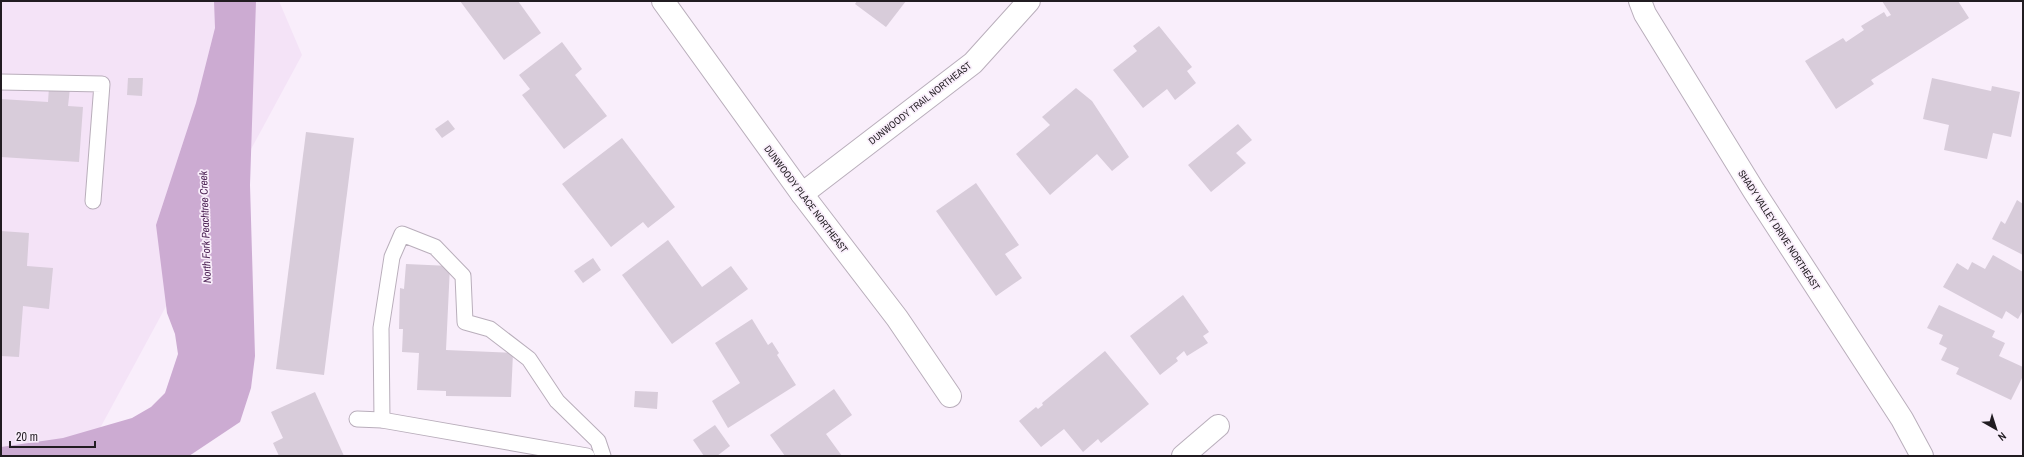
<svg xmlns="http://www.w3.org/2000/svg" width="2024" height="457" viewBox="0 0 2024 457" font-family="'Archivo Narrow',sans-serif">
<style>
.built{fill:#f4e3f7}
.water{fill:#ccabd2}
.building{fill:#d8ccda}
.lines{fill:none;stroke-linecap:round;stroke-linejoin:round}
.lane-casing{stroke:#b9aebb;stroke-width:17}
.street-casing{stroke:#b9aebb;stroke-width:24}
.lane{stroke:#fff;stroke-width:15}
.street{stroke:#fff;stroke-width:22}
.labels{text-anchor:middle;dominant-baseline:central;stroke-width:3.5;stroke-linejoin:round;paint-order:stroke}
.street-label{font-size:10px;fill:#211c21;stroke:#f9eefb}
.water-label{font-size:11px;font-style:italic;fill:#4f2657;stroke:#f9eefb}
</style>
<rect width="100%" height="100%" fill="#f9eefb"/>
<path class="built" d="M 1,1 L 279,1 L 302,55 L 85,456 L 1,456 Z"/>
<path class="water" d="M 214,1 L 256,1 L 250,185 L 255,356 L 251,388 L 240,422 L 189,456 L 1,456 L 1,447 L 63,438 L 132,418 L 151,407 L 165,393 L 178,354 L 175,334 L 167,313 L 156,225 L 196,103 L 215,28 Z"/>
<g class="building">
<path d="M 460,1 L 518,1 L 541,33 L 504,60 Z"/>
<path d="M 857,1 L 906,1 L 886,27 L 855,4 Z"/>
<path d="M 1882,1 L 1958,1 L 1969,18 L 1871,80 L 1874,84 L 1836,109 L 1805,61 L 1843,38 L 1846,42 L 1864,30 L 1861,26 L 1884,12 L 1887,17 L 1891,15 Z"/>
<path d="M 1159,26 L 1192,67 L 1187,71 L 1196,83 L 1175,100 L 1167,89 L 1143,108 L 1113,70 L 1137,51 L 1133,46 Z"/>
<path d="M 562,42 L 582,69 L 575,75 L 607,116 L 564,149 L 522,95 L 530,89 L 519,75 Z"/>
<path d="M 128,78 L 143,78 L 142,96 L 127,95 Z"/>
<path d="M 1932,78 L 1991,91 L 1992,86 L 2020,92 L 2011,137 L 1993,133 L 1987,159 L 1944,150 L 1949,125 L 1923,119 Z"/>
<path d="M 49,87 L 70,88 L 68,106 L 83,107 L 79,162 L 1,157 L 1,99 L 48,102 Z"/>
<path d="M 1076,88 L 1092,101 L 1129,157 L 1112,171 L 1097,154 L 1050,195 L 1016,154 L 1050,125 L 1042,117 Z"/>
<path d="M 448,120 L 455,129 L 442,138 L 435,129 Z"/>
<path d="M 1238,124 L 1252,140 L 1236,153 L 1246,163 L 1211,192 L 1188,165 Z"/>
<path d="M 306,132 L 354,138 L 324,375 L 276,369 Z"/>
<path d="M 622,138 L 675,207 L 648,228 L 643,222 L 611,247 L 562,184 Z"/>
<path d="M 976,183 L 1019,245 L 1005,254 L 1022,278 L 996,296 L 936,211 Z"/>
<path d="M 2017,200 L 2023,204 L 2023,255 L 1992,239 L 2001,221 L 2005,224 Z"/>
<path d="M 1,231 L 29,233 L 27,266 L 53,268 L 49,309 L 23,306 L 19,357 L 1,356 Z"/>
<path d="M 668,240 L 702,287 L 731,266 L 748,289 L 672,344 L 622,275 Z"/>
<path d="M 1993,255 L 2023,272 L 2023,310 L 2018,319 L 2006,311 L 2002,319 L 1943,287 L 1957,263 L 1968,270 L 1972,262 L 1985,269 Z"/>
<path d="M 593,258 L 601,270 L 583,283 L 574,271 Z"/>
<path d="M 406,264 L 450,266 L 446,350 L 513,353 L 511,397 L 446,396 L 446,391 L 417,390 L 419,353 L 402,352 L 403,329 L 399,329 L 400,288 L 404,289 Z"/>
<path d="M 1183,295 L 1209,332 L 1203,336 L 1208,343 L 1187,356 L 1184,351 L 1176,358 L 1178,361 L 1160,375 L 1130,336 Z"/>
<path d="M 1939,305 L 1995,331 L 1992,337 L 2005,343 L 1999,356 L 2023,367 L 2023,376 L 2011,400 L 1956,374 L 1959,368 L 1941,360 L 1947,348 L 1939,344 L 1943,335 L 1927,328 Z"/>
<path d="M 752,319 L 768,345 L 772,342 L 779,353 L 777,355 L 796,385 L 728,428 L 712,401 L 740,383 L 715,343 Z"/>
<path d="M 1105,351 L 1149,404 L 1101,443 L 1098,439 L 1083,452 L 1064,429 L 1041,447 L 1019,421 L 1036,407 L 1038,409 L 1043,405 L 1042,403 Z"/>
<path d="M 834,389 L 852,415 L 826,434 L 842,456 L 785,456 L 770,435 Z"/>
<path d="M 635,391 L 658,392 L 657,409 L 634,407 Z"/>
<path d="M 315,392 L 344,456 L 279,456 L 273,443 L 283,438 L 271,412 Z"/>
<path d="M 715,425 L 730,446 L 717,456 L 704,456 L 693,440 Z"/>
</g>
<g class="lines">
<g class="lane-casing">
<g id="lane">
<path d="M 1,82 L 102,84 L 93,201"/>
<path d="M 357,419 L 382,420 L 587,456"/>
<path d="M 382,420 L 381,328 L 392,257 L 402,234 L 435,247 L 463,276 L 465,322 L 490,329 L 529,359 L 557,401 L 598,441 L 603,456"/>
</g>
</g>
<g class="street-casing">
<g id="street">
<path d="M 663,1 L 802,194 L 897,318 L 950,396"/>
<path d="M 1640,1 L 1645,14 L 1754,191 L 1902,419 L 1922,456"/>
<path d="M 802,194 L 973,63 L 1029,1"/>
<path d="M 1183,456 L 1218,426"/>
</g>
</g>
<use href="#lane" class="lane"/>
<use href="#street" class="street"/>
</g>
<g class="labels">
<g class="street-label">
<text transform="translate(920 103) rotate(-38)">DUNWOODY TRAIL NORTHEAST</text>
<text transform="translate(806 199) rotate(53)">DUNWOODY PLACE NORTHEAST</text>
<text transform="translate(1779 230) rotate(57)">SHADY VALLEY DRIVE NORTHEAST</text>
</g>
<g class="water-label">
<text transform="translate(205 227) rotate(-92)">North Fork Peachtree Creek</text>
</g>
</g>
<rect width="2024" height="457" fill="none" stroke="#211c21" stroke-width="4"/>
<g transform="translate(1996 429) rotate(141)" stroke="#f9eefb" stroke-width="3" paint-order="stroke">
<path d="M0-3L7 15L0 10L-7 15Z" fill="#211c21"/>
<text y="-6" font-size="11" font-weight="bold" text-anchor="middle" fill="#211c21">N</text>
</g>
<path d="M10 441v6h85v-6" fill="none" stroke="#211c21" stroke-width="2"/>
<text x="16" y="441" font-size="12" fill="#211c21" stroke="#f9eefb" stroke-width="3" paint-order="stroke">20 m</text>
</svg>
